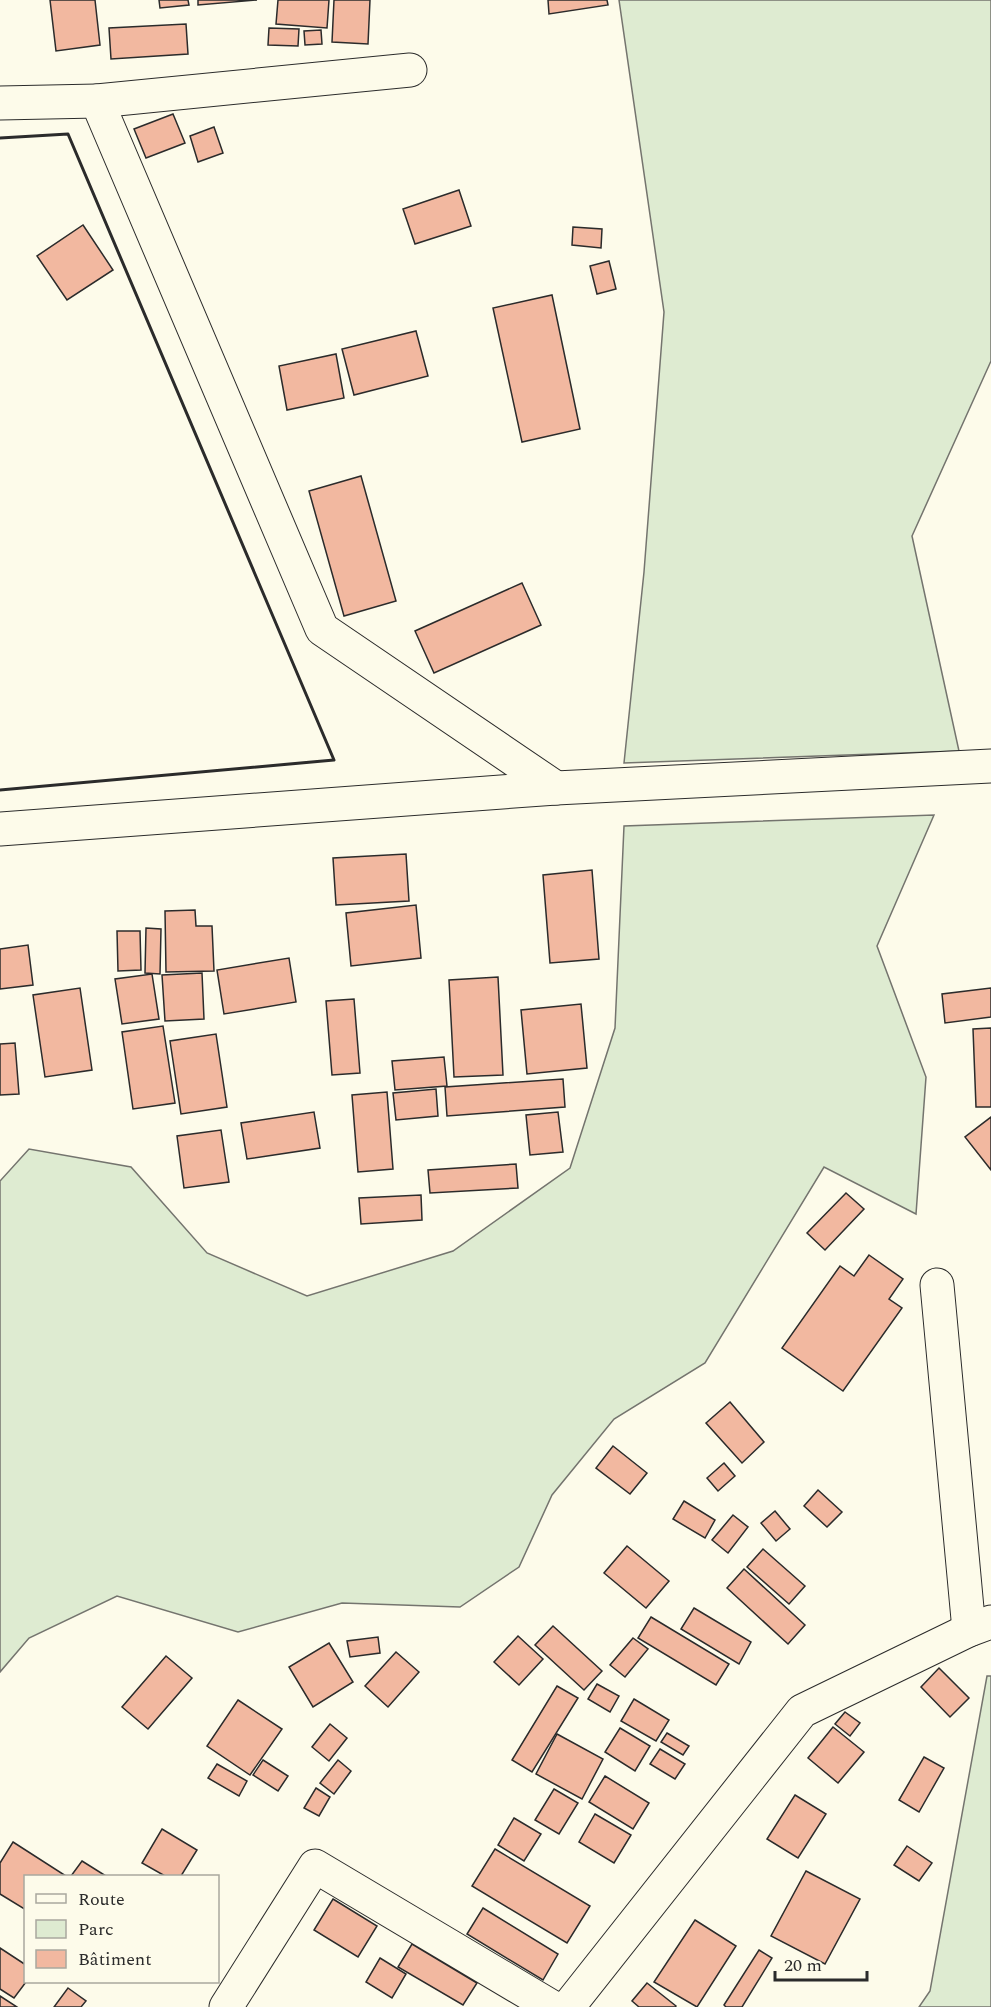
<svg xmlns="http://www.w3.org/2000/svg" width="991" height="2007" viewBox="0 0 991 2007" font-family="Spectral,serif">
<style>
.green{fill:#deebd1;stroke:#74746e;stroke-width:1.5}
.building{fill:#f2b8a0;stroke:#2b2b2b;stroke-width:1.5}
.lines{fill:none;stroke-linecap:round;stroke-linejoin:round}
.minor-casing{stroke:#2b2b2b;stroke-width:35}
.major-casing{stroke:#2b2b2b;stroke-width:35}
.minor{stroke:#fdfbea;stroke-width:33}
.major{stroke:#fdfbea;stroke-width:33}
.wall{stroke:#2b2b2b;stroke-width:3}
</style>
<rect width="100%" height="100%" fill="#fdfbea"/>
<g class="green">
<path d="M 619,0 L 991,0 L 991,361 L 912,536 L 959,751 L 624,763 L 644,572 L 664,312 Z"/>
<path d="M 934,815 L 877,946 L 926,1077 L 916,1214 L 824,1167 L 705,1363 L 614,1419 L 552,1495 L 519,1567 L 460,1607 L 342,1603 L 238,1632 L 117,1596 L 29,1638 L 0,1672 L 0,1181 L 29,1149 L 131,1167 L 207,1253 L 307,1296 L 453,1251 L 570,1168 L 615,1028 L 624,826 Z"/>
<path d="M 987,1676 L 991,1676 L 991,2007 L 919,2007 L 930,1991 Z"/>
</g>
<g class="building">
<path d="M 50,0 L 95,0 L 100,45 L 56,51 Z"/>
<path d="M 159,0 L 188,0 L 189,5 L 160,8 Z"/>
<path d="M 198,0 L 257,0 L 198,5 Z"/>
<path d="M 278,0 L 329,0 L 327,28 L 276,24 Z"/>
<path d="M 334,0 L 370,0 L 368,44 L 332,42 Z"/>
<path d="M 548,0 L 607,0 L 608,5 L 549,14 Z"/>
<path d="M 186,24 L 188,54 L 111,59 L 109,28 Z"/>
<path d="M 269,28 L 299,29 L 298,46 L 268,45 Z"/>
<path d="M 321,30 L 322,44 L 305,45 L 304,31 Z"/>
<path d="M 173,114 L 185,143 L 146,158 L 134,129 Z"/>
<path d="M 214,127 L 223,153 L 198,162 L 190,136 Z"/>
<path d="M 459,190 L 471,226 L 415,244 L 403,209 Z"/>
<path d="M 83,225 L 113,270 L 67,300 L 37,256 Z"/>
<path d="M 573,227 L 602,229 L 601,248 L 572,245 Z"/>
<path d="M 609,261 L 616,289 L 597,294 L 590,266 Z"/>
<path d="M 552,295 L 580,429 L 522,442 L 493,308 Z"/>
<path d="M 416,331 L 428,376 L 354,395 L 342,349 Z"/>
<path d="M 336,354 L 344,398 L 287,410 L 279,366 Z"/>
<path d="M 361,476 L 396,601 L 344,616 L 309,491 Z"/>
<path d="M 522,583 L 541,625 L 434,673 L 415,631 Z"/>
<path d="M 406,854 L 409,901 L 336,905 L 333,858 Z"/>
<path d="M 592,870 L 599,959 L 550,963 L 543,875 Z"/>
<path d="M 416,905 L 421,958 L 351,966 L 346,913 Z"/>
<path d="M 195,910 L 196,926 L 212,926 L 214,971 L 166,972 L 165,911 Z"/>
<path d="M 146,928 L 161,929 L 160,974 L 145,973 Z"/>
<path d="M 117,931 L 140,931 L 141,970 L 118,971 Z"/>
<path d="M 28,945 L 33,985 L 0,989 L 0,949 Z"/>
<path d="M 289,958 L 296,1002 L 224,1014 L 217,970 Z"/>
<path d="M 202,973 L 204,1019 L 165,1021 L 162,975 Z"/>
<path d="M 152,974 L 159,1019 L 122,1024 L 115,979 Z"/>
<path d="M 498,977 L 503,1075 L 454,1077 L 449,980 Z"/>
<path d="M 80,988 L 92,1070 L 45,1077 L 33,995 Z"/>
<path d="M 991,988 L 991,1017 L 945,1023 L 942,994 Z"/>
<path d="M 354,999 L 360,1073 L 332,1075 L 326,1001 Z"/>
<path d="M 581,1004 L 587,1068 L 527,1074 L 521,1010 Z"/>
<path d="M 163,1026 L 175,1103 L 133,1109 L 122,1032 Z"/>
<path d="M 991,1028 L 991,1107 L 976,1107 L 973,1029 Z"/>
<path d="M 216,1034 L 227,1107 L 181,1114 L 170,1041 Z"/>
<path d="M 15,1043 L 19,1094 L 0,1095 L 0,1044 Z"/>
<path d="M 444,1057 L 447,1086 L 395,1090 L 392,1061 Z"/>
<path d="M 563,1079 L 565,1107 L 447,1116 L 445,1087 Z"/>
<path d="M 436,1089 L 438,1116 L 396,1120 L 393,1093 Z"/>
<path d="M 387,1092 L 393,1169 L 358,1172 L 352,1095 Z"/>
<path d="M 314,1112 L 320,1148 L 247,1159 L 241,1123 Z"/>
<path d="M 558,1112 L 563,1152 L 530,1155 L 526,1115 Z"/>
<path d="M 991,1117 L 991,1170 L 965,1137 Z"/>
<path d="M 221,1130 L 229,1182 L 184,1188 L 177,1136 Z"/>
<path d="M 516,1164 L 518,1188 L 430,1193 L 428,1170 Z"/>
<path d="M 846,1193 L 864,1209 L 825,1250 L 807,1233 Z"/>
<path d="M 421,1195 L 422,1220 L 361,1224 L 359,1198 Z"/>
<path d="M 869,1255 L 903,1279 L 889,1299 L 902,1308 L 843,1391 L 782,1348 L 840,1266 L 854,1276 Z"/>
<path d="M 730,1402 L 764,1442 L 742,1463 L 706,1423 Z"/>
<path d="M 613,1446 L 647,1473 L 630,1494 L 596,1468 Z"/>
<path d="M 724,1463 L 735,1476 L 718,1491 L 707,1478 Z"/>
<path d="M 818,1490 L 842,1512 L 827,1527 L 804,1506 Z"/>
<path d="M 684,1501 L 715,1520 L 705,1538 L 673,1519 Z"/>
<path d="M 775,1511 L 790,1529 L 776,1541 L 761,1523 Z"/>
<path d="M 733,1515 L 748,1527 L 728,1553 L 712,1540 Z"/>
<path d="M 627,1546 L 669,1581 L 646,1608 L 604,1573 Z"/>
<path d="M 763,1549 L 805,1586 L 789,1604 L 747,1567 Z"/>
<path d="M 744,1569 L 805,1625 L 788,1644 L 727,1588 Z"/>
<path d="M 694,1608 L 751,1642 L 739,1664 L 681,1629 Z"/>
<path d="M 651,1617 L 729,1664 L 716,1685 L 638,1638 Z"/>
<path d="M 553,1626 L 602,1671 L 584,1690 L 535,1645 Z"/>
<path d="M 518,1636 L 543,1659 L 519,1685 L 494,1662 Z"/>
<path d="M 378,1637 L 380,1653 L 350,1657 L 347,1641 Z"/>
<path d="M 633,1638 L 648,1649 L 625,1677 L 610,1665 Z"/>
<path d="M 329,1643 L 353,1682 L 313,1707 L 289,1667 Z"/>
<path d="M 396,1652 L 419,1672 L 388,1707 L 365,1686 Z"/>
<path d="M 166,1656 L 192,1678 L 148,1729 L 122,1707 Z"/>
<path d="M 939,1668 L 969,1698 L 950,1717 L 921,1687 Z"/>
<path d="M 597,1684 L 619,1696 L 610,1712 L 588,1699 Z"/>
<path d="M 557,1686 L 578,1698 L 532,1772 L 512,1760 Z"/>
<path d="M 634,1699 L 669,1720 L 656,1741 L 621,1721 Z"/>
<path d="M 238,1700 L 282,1729 L 250,1775 L 207,1746 Z"/>
<path d="M 845,1712 L 860,1723 L 850,1736 L 835,1724 Z"/>
<path d="M 330,1724 L 347,1738 L 329,1761 L 312,1747 Z"/>
<path d="M 833,1727 L 864,1752 L 838,1783 L 808,1758 Z"/>
<path d="M 620,1728 L 650,1746 L 635,1771 L 605,1752 Z"/>
<path d="M 667,1733 L 689,1746 L 683,1755 L 661,1742 Z"/>
<path d="M 557,1734 L 603,1759 L 582,1799 L 536,1774 Z"/>
<path d="M 660,1749 L 685,1764 L 675,1779 L 650,1764 Z"/>
<path d="M 924,1757 L 944,1768 L 919,1812 L 899,1800 Z"/>
<path d="M 263,1760 L 288,1776 L 278,1791 L 253,1775 Z"/>
<path d="M 338,1760 L 351,1771 L 334,1794 L 320,1783 Z"/>
<path d="M 217,1764 L 247,1781 L 239,1796 L 208,1778 Z"/>
<path d="M 605,1776 L 649,1803 L 633,1829 L 589,1802 Z"/>
<path d="M 316,1788 L 330,1797 L 319,1816 L 304,1808 Z"/>
<path d="M 554,1789 L 578,1803 L 559,1834 L 535,1820 Z"/>
<path d="M 795,1795 L 826,1814 L 798,1858 L 767,1839 Z"/>
<path d="M 595,1814 L 631,1835 L 614,1863 L 579,1842 Z"/>
<path d="M 514,1818 L 541,1834 L 524,1861 L 498,1845 Z"/>
<path d="M 162,1829 L 197,1850 L 181,1876 L 165,1876 L 142,1863 Z"/>
<path d="M 13,1842 L 66,1876 L 26,1876 L 26,1910 L 0,1894 L 0,1863 Z"/>
<path d="M 907,1846 L 932,1863 L 919,1881 L 894,1865 Z"/>
<path d="M 495,1849 L 590,1906 L 567,1943 L 472,1886 Z"/>
<path d="M 82,1861 L 106,1876 L 71,1876 Z"/>
<path d="M 806,1871 L 860,1899 L 825,1964 L 771,1936 Z"/>
<path d="M 333,1899 L 377,1926 L 358,1957 L 314,1930 Z"/>
<path d="M 483,1908 L 558,1954 L 543,1980 L 467,1934 Z"/>
<path d="M 695,1920 L 736,1946 L 697,2007 L 654,1982 Z"/>
<path d="M 412,1944 L 477,1983 L 463,2005 L 398,1967 Z"/>
<path d="M 0,1948 L 26,1965 L 26,1982 L 14,1998 L 0,1989 Z"/>
<path d="M 759,1950 L 772,1958 L 742,2007 L 726,2007 L 724,2005 Z"/>
<path d="M 380,1958 L 406,1974 L 392,1998 L 366,1982 Z"/>
<path d="M 647,1983 L 676,2006 L 675,2007 L 639,2007 L 632,2001 Z"/>
<path d="M 68,1988 L 86,2001 L 81,2007 L 54,2007 Z"/>
<path d="M 0,1996 L 17,2007 L 0,2007 Z"/>
</g>
<g class="lines">
<g class="minor-casing">
<g id="minor">
<path d="M 97,101 L 410,70"/>
<path d="M 0,103 L 97,101 L 322,629 L 556,788"/>
<path d="M 937,1285 L 969,1630"/>
<path d="M 226,2007 L 315,1866 L 552,2007"/>
<path d="M 568,2007 L 802,1711 L 969,1630 L 991,1622"/>
</g>
</g>
<g class="major-casing">
<path id="major" d="M 0,829 L 556,788 L 991,766"/>
</g>
<use href="#minor" class="minor"/>
<use href="#major" class="major"/>
<path class="wall" d="M 0,138 L 68,134 L 334,760 L 0,790"/>
</g>
<rect x="24" y="1875" width="195" height="108" fill="#fdfbea" stroke="#a9a89e" stroke-width="1.5"/>
<rect x="36" y="1894" width="30" height="9" fill="#fdfbea" stroke="#a9a89e" stroke-width="1.5"/>
<text x="78" y="1905" font-size="18" fill="#2b2b2b">Route</text>
<rect x="36" y="1920" width="30" height="18" fill="#deebd1" stroke="#a9a89e" stroke-width="1.5"/>
<text x="78" y="1935" font-size="18" fill="#2b2b2b">Parc</text>
<rect x="36" y="1950" width="30" height="18" fill="#f2b8a0" stroke="#a9a89e" stroke-width="1.5"/>
<text x="78" y="1965" font-size="18" fill="#2b2b2b">Bâtiment</text>
<path d="M775 1971v9h92v-9" fill="none" stroke="#2b2b2b" stroke-width="3"/>
<text x="784" y="1971" font-size="18" fill="#2b2b2b" stroke="#fdfbea" stroke-width="4.5" paint-order="stroke">20 m</text>
</svg>
